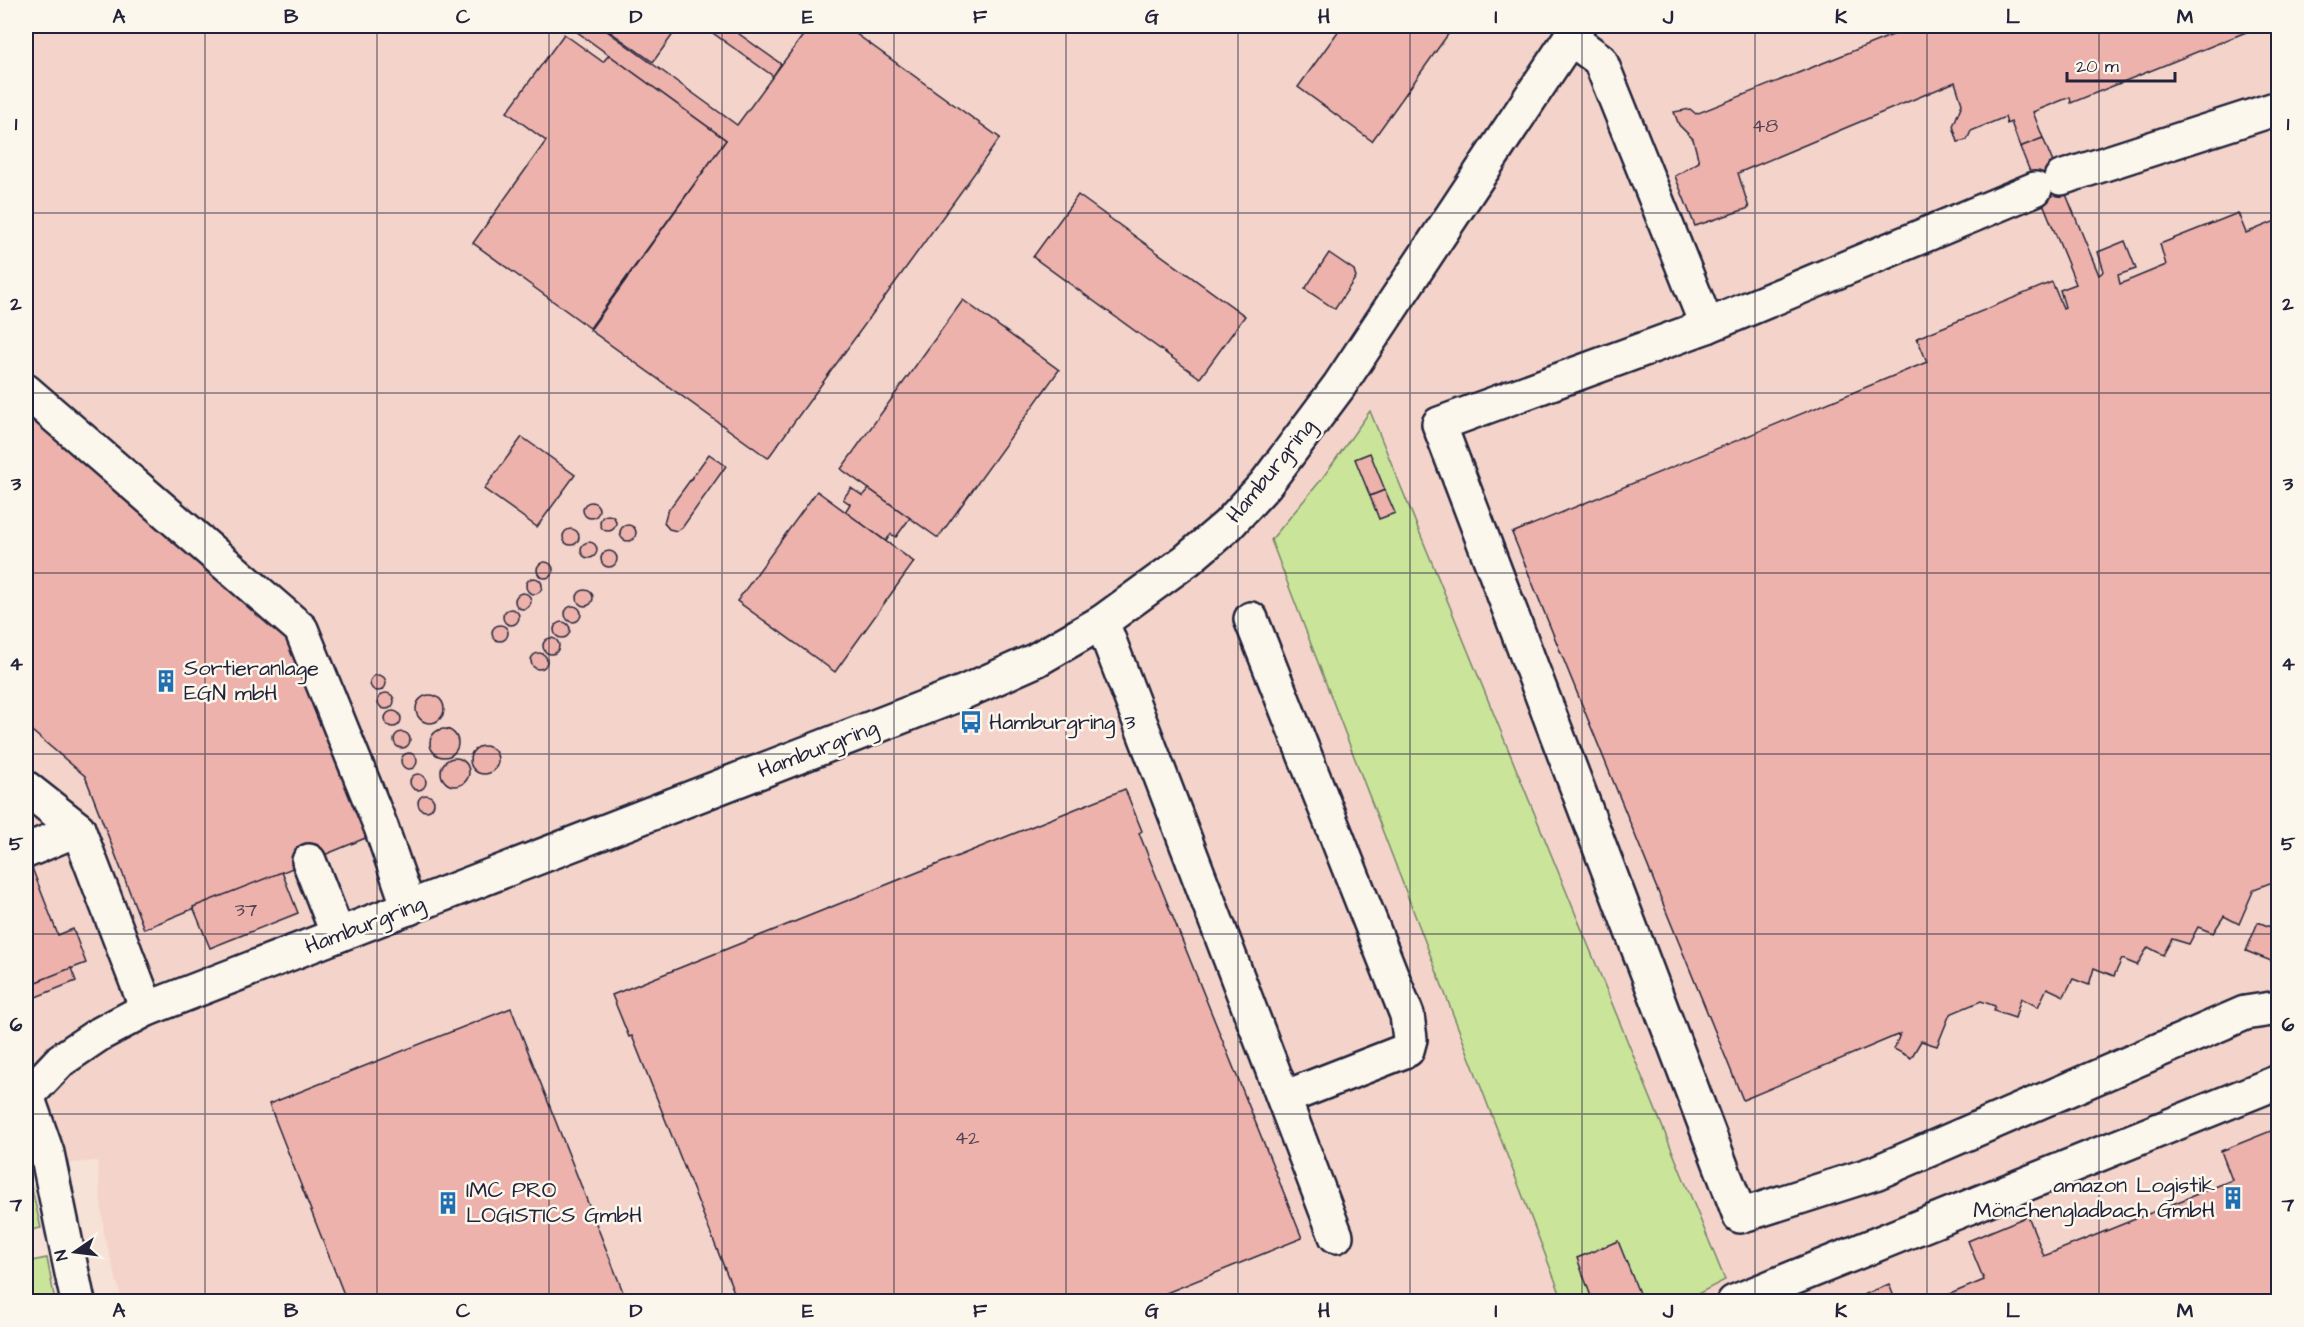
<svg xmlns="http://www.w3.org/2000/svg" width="2304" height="1327" viewBox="0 0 2304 1327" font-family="'Architects Daughter',sans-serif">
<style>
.built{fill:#f4d4ca}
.green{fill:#cae49a;stroke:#76836a;stroke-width:1.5}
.building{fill:#edb2ab;stroke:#22223b;stroke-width:1.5}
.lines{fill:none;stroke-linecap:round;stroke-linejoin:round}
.minor-casing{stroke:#22223b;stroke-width:38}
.minor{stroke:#fbf7ec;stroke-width:33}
.grid{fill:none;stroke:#22223b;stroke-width:1.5;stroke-opacity:0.55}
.labels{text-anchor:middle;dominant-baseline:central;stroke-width:5;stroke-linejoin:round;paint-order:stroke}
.number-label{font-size:20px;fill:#554657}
.street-label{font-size:22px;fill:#22223b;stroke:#fbf7ec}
.poi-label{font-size:22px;fill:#22223b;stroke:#fbf7ec;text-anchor:start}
.neatline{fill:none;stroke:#22223b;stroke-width:2}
.grid-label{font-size:20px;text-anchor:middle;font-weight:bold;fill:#22223b}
</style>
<rect width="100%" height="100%" fill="#f7e2d8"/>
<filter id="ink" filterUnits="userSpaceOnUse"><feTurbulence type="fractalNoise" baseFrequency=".0167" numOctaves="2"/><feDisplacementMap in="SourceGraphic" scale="12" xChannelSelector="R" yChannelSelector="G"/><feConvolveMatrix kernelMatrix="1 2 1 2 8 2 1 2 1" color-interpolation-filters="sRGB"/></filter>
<g filter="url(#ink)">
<path class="built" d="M 26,26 L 2278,26 L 2278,1301 L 122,1301 L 104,1234 L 97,1161 L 26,1167 Z"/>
<g class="green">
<path d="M 1370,411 L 1725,1280 L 1684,1301 L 1563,1301 L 1271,540 L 1321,480 Z"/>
<path d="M 26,1179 L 31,1185 L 41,1228 L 26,1231 Z"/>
<path d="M 47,1258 L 55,1301 L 26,1301 L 26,1262 Z"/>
</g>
<g class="building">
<path d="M 569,26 L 600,26 L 737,125 L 810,26 L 845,26 L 1000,138 L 768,458 L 590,330 L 726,140 Z"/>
<path d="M 602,26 L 679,26 L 653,62 Z"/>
<path d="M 703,26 L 728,26 L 781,64 L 773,76 Z"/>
<path d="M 1342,26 L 1454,26 L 1372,141 L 1298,87 Z"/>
<path d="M 1915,26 L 2261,26 L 2071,103 L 2070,97 L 2033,112 L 2043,138 L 2020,147 L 2011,122 L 2007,124 L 2005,117 L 1971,131 L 1967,140 L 1958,142 L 1953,126 L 1962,104 L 1955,82 L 1738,173 L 1749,208 L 1695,226 L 1675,176 L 1699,162 L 1693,139 L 1679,125 L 1674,112 L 1690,109 L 1696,114 Z"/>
<path d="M 564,34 L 603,62 L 609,55 L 726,140 L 590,328 L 473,243 L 546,141 L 507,112 Z"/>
<path d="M 2043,138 L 2099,275 L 2104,271 L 2098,252 L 2125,241 L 2136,269 L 2118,275 L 2120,284 L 2166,265 L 2160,244 L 2238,213 L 2246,233 L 2278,220 L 2278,880 L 2254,889 L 2239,924 L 2224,916 L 2213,933 L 2198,927 L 2189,944 L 2172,939 L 2163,955 L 2148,947 L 2137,965 L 2122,959 L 2114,976 L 2094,968 L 2089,985 L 2073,979 L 2064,996 L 2047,988 L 2038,1007 L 2021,998 L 2015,1018 L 1994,1011 L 1995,1006 L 1981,1001 L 1950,1014 L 1937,1046 L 1921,1041 L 1911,1058 L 1894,1049 L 1900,1034 L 1743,1100 L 1512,533 L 1927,362 L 1917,338 L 2052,282 L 2063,308 L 2065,307 L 2060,290 L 2076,284 L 2020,147 Z"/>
<path d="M 1078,195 L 1245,316 L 1200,378 L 1033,257 Z"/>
<path d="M 1329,253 L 1354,270 L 1356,277 L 1335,309 L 1305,289 Z"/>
<path d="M 963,300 L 1059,370 L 938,538 L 841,469 Z"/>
<path d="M 26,410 L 288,635 L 368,837 L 144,929 L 85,776 L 26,726 Z"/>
<path d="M 522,437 L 575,475 L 537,527 L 484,489 Z"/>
<path d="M 1370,453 L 1385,490 L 1370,496 L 1355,459 Z"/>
<path d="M 709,454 L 726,466 L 682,528 L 677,531 L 669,529 L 664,523 L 667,512 Z"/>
<path d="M 851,488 L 863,496 L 869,489 L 910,518 L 896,537 L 891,534 L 886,541 L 845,512 L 850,504 L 843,499 Z"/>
<path d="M 1385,490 L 1395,513 L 1379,519 L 1370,496 Z"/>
<path d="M 817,491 L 914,562 L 835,672 L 737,601 Z"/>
<circle cx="591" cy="510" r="8"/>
<circle cx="608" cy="523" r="8"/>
<circle cx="628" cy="533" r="8"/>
<circle cx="571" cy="537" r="8"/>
<circle cx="589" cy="550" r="8"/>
<circle cx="609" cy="559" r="8"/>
<circle cx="545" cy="570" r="8"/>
<circle cx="534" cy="586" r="8"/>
<circle cx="585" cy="598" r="8"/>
<circle cx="523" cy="601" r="8"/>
<circle cx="573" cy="614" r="8"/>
<circle cx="511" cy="617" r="8"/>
<circle cx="562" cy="630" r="8"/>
<circle cx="500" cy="633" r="8"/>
<circle cx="551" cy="646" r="8"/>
<circle cx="539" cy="661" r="8"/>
<circle cx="378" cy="683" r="8"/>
<circle cx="386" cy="701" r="8"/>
<circle cx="430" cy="709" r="14"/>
<circle cx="393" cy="719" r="8"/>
<circle cx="444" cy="743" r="14"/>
<circle cx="402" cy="740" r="8"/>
<circle cx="484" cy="760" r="14"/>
<circle cx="409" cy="761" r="8"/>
<circle cx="455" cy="772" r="14"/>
<circle cx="418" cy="782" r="8"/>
<path d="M 1125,789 L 1142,831 L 1139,833 L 1302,1238 L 1144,1302 L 738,1302 L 632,1036 L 629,1037 L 612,995 Z"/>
<circle cx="426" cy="803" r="8"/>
<path d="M 32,868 L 58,935 L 73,929 L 86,963 L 26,986 L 26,871 Z"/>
<path d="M 282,872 L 298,913 L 210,948 L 193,907 Z"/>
<path d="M 2258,922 L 2278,930 L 2276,963 L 2246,951 Z"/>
<path d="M 71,968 L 76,981 L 26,1001 L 26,986 Z"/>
<path d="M 511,1008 L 627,1302 L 347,1302 L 269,1104 Z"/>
<path d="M 2278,1128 L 2278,1302 L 1931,1302 L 1984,1280 L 1968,1241 L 2028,1216 L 2044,1256 L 2232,1180 L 2221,1151 Z"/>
<path d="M 1618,1241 L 1641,1298 L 1631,1302 L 1593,1302 L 1577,1258 Z"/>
<path d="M 1889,1284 L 1896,1302 L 1847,1302 Z"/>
</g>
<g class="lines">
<g class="minor-casing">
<g id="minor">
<path d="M 1570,38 L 1600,60 L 1707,326 L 1439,424 L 1740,1216 L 1875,1173 L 2245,1013 L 2278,1008"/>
<path d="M 2061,178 L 2278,108"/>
<path d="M 1707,326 L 2035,189"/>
<path d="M 26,391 L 301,629 L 381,827 L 409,908"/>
<path d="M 1251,619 L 1407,1015 L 1410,1039 L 1407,1050 L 1284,1098"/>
<path d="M 1102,622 L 1336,1236"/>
<path d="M 26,788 L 78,829"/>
<path d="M 26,851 L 78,829 L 147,1009"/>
<path d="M 309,861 L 338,935"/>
<path d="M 27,1096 L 61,1060 L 98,1035 L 147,1009 L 962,693 L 1036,660 L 1102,622 L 1187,560 L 1228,525 L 1265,485 L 1339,386 L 1578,26"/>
<path d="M 27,1096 L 47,1153 L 78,1302"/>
<path d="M 1734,1302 L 2278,1082"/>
</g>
</g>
<use href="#minor" class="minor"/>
</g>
</g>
<path class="grid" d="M 205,26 L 205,1302M 377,26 L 377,1302M 549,26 L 549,1302M 722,26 L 722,1302M 894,26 L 894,1302M 1066,26 L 1066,1302M 1238,26 L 1238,1302M 1410,26 L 1410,1302M 1582,26 L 1582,1302M 1755,26 L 1755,1302M 1927,26 L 1927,1302M 2099,26 L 2099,1302M 26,213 L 2278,213M 26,393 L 2278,393M 26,573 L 2278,573M 26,754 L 2278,754M 26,934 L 2278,934M 26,1114 L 2278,1114"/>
<defs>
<g id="building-bare" transform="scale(1.8)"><path d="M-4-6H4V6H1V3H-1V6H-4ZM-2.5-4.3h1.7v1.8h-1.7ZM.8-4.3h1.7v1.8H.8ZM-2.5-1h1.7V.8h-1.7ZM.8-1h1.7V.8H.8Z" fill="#1f6fb2" stroke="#fbf7ec" stroke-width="2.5" paint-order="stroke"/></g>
<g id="bus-bare" transform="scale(1.8)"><path d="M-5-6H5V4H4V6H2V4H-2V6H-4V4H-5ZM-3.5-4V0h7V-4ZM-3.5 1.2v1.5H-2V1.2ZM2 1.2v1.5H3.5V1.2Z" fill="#1f6fb2" stroke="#fbf7ec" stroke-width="2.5" paint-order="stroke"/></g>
</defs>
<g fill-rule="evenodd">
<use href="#building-bare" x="166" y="681"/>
<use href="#bus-bare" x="971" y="722"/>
<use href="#building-bare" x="2233" y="1198"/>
<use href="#building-bare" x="448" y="1203"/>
</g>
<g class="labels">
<g class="number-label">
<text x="1765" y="126">48</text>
<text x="246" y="910">37</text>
<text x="967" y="1138">42</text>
</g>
<g class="street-label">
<text transform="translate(1271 471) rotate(-51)">Hamburgring</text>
<text transform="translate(818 749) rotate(-21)">Hamburgring</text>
<text transform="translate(365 925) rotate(-21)">Hamburgring</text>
</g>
<g class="poi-label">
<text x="184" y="668">Sortieranlage<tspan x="184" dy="25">EGN mbH</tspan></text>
<text x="989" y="722">Hamburgring 3</text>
<text x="2215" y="1185" text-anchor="end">amazon Logistik<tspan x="2215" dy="25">Mönchengladbach GmbH</tspan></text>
<text x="466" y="1190">IMC PRO<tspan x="466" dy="25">LOGISTICS GmbH</tspan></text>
</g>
</g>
<rect width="2304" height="1327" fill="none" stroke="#fbf7ec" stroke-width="66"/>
<g transform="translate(75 1252) rotate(256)" stroke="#fbf7ec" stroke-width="4.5" paint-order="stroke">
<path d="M0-4.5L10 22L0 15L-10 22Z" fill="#22223b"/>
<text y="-9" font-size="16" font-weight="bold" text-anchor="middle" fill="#22223b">N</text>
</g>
<path d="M2067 72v9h108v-9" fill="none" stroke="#22223b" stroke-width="3"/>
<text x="2076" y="72" font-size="18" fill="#22223b" stroke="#fbf7ec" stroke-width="4.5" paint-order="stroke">20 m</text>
<rect x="33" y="33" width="2238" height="1261" class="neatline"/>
<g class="grid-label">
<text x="119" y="23">A</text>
<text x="291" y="23">B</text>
<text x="463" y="23">C</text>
<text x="636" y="23">D</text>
<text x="808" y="23">E</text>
<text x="980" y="23">F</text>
<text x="1152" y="23">G</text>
<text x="1324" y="23">H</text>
<text x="1496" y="23">I</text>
<text x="1668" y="23">J</text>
<text x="1841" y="23">K</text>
<text x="2013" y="23">L</text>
<text x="2185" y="23">M</text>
<text x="16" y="130">1</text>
<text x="2288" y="130">1</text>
<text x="16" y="310">2</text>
<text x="2288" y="310">2</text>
<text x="16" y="490">3</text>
<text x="2288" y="490">3</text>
<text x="16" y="670">4</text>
<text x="2288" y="670">4</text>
<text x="16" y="850">5</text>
<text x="2288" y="850">5</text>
<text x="16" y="1031">6</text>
<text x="2288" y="1031">6</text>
<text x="16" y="1211">7</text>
<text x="2288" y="1211">7</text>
<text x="119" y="1317">A</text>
<text x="291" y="1317">B</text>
<text x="463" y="1317">C</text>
<text x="636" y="1317">D</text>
<text x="808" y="1317">E</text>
<text x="980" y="1317">F</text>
<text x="1152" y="1317">G</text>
<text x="1324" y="1317">H</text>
<text x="1496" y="1317">I</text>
<text x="1668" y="1317">J</text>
<text x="1841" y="1317">K</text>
<text x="2013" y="1317">L</text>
<text x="2185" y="1317">M</text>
</g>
</svg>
